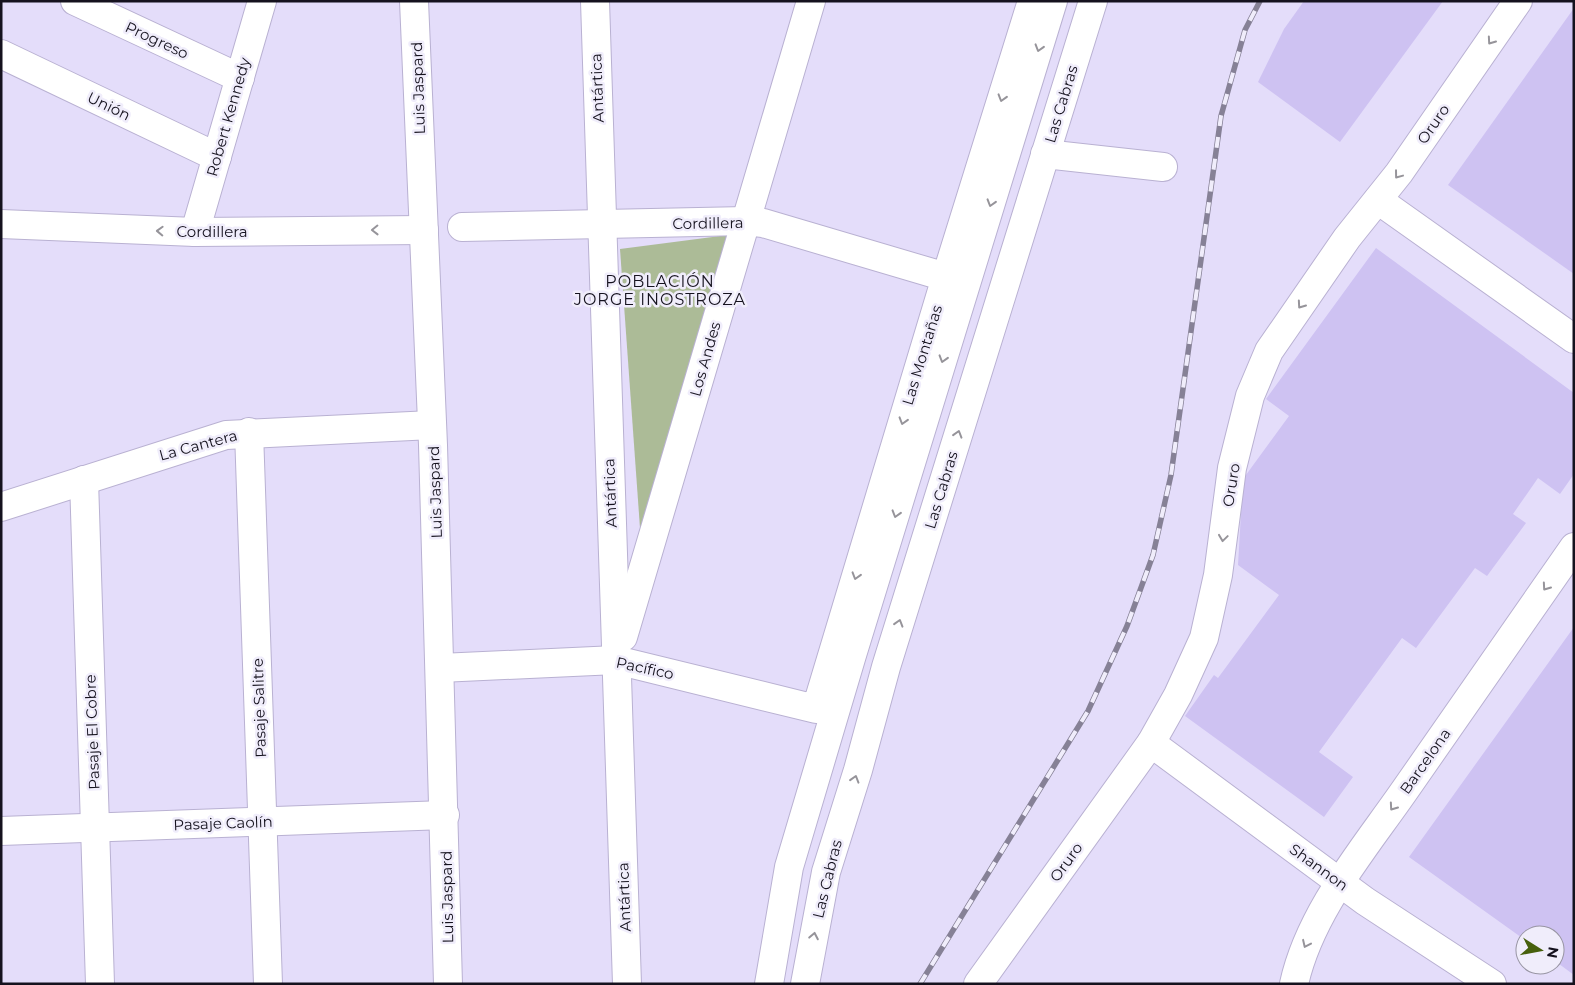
<svg xmlns="http://www.w3.org/2000/svg" width="1575" height="985" viewBox="0 0 1575 985" font-family="Montserrat,sans-serif">
<style>
.green{fill:#acbb97}
.building{fill:#cec2f2}
.lines{fill:none;stroke-linecap:round;stroke-linejoin:round}
.minor-casing{stroke:#b9b1d2;stroke-width:30}
.major-casing{stroke:#b9b1d2;stroke-width:30}
.minor{stroke:#fff;stroke-width:28}
.major{stroke:#fff;stroke-width:28}
.rail-casing{stroke:#868196;stroke-width:5.5}
.rail{stroke:#f0edfb;stroke-width:4;stroke-dasharray:11;stroke-linecap:butt}
.oneway{stroke:#96949a}
.labels{text-anchor:middle;dominant-baseline:central;stroke-width:5;stroke-linejoin:round;paint-order:stroke}
.street-label{font-size:15px;fill:#15121e;stroke:#f0edfb}
.neighbourhood-label{font-size:16px;letter-spacing:1px;fill:#15121e;stroke:#f0edfb}
</style>
<rect width="100%" height="100%" fill="#e4ddfa"/>
<path class="green" d="M 728,235 L 641,542 L 620,249 Z"/>
<g class="building">
<path d="M 1304,1 L 1443,1 L 1340,142 L 1258,82 L 1284,29 Z"/>
<path d="M 1574,8 L 1574,274 L 1448,185 Z"/>
<path d="M 1376,248 L 1574,393 L 1574,474 L 1560,494 L 1538,478 L 1513,514 L 1526,523 L 1487,576 L 1475,568 L 1416,648 L 1402,638 L 1319,752 L 1353,777 L 1324,817 L 1185,716 L 1214,675 L 1218,678 L 1279,595 L 1238,565 L 1243,479 L 1289,416 L 1266,399 Z"/>
<path d="M 1574,627 L 1574,975 L 1555,961 L 1555,935 L 1525,935 L 1525,940 L 1409,857 Z"/>
</g>
<g class="lines">
<g class="minor-casing">
<g id="minor">
<path d="M 75,1 L 240,78"/>
<path d="M 414,1 L 433,445 L 448,984"/>
<path d="M 595,1 L 627,984"/>
<path d="M 1,54 L 217,157"/>
<path d="M 1045,154 L 1163,167"/>
<path d="M 1378,200 L 1574,339"/>
<path d="M 1,224 L 195,232 L 424,230"/>
<path d="M 462,227 L 746,221 L 763,223 L 946,277"/>
<path d="M 195,232 L 262,1"/>
<path d="M 249,432 L 268,984"/>
<path d="M 84,480 L 100,984"/>
<path d="M 1,507 L 226,435 L 432,425"/>
<path d="M 623,637 L 811,1"/>
<path d="M 440,668 L 616,660 L 816,709 L 946,277 L 1032,1"/>
<path d="M 1151,743 L 1365,901 L 1492,984"/>
<path d="M 1,831 L 445,815"/>
<path d="M 978,984 L 1151,743 L 1178,695 L 1204,638 L 1218,575 L 1232,468 L 1250,396 L 1269,351 L 1347,238 L 1399,173 L 1518,1"/>
<path d="M 1294,984 C 1310,911 1365,848 1407,787 C 1462,707 1518,627 1574,547"/>
</g>
</g>
<g class="major-casing">
<g id="major">
<path d="M 769,984 L 789,867 L 852,655 L 1053,1"/>
<path d="M 805,984 L 826,872 L 858,770 L 886,667 L 1093,1"/>
</g>
</g>
<use href="#minor" class="minor"/>
<use href="#major" class="major"/>
<g class="rail-casing">
<path id="rail" d="M 920,984 L 1088,711 L 1127,626 L 1153,555 L 1171,475 L 1221,116 L 1245,30 L 1260,1"/>
</g>
<use href="#rail" class="rail"/>
</g>
<defs><path id="oneway-chevron" d="M-2-3.5L2.5 0L-2 3.5" fill="none" stroke-width="1.6" stroke-linecap="round" stroke-linejoin="round" transform="scale(1.25)"/></defs>
<g class="oneway">
<use href="#oneway-chevron" transform="translate(1491 41) rotate(125)"/>
<use href="#oneway-chevron" transform="translate(1039 48) rotate(107)"/>
<use href="#oneway-chevron" transform="translate(1002 98) rotate(107)"/>
<use href="#oneway-chevron" transform="translate(1398 175) rotate(127)"/>
<use href="#oneway-chevron" transform="translate(991 203) rotate(107)"/>
<use href="#oneway-chevron" transform="translate(375 230) rotate(179)"/>
<use href="#oneway-chevron" transform="translate(160 231) rotate(-178)"/>
<use href="#oneway-chevron" transform="translate(1301 305) rotate(125)"/>
<use href="#oneway-chevron" transform="translate(943 359) rotate(107)"/>
<use href="#oneway-chevron" transform="translate(903 421) rotate(107)"/>
<use href="#oneway-chevron" transform="translate(958 434) rotate(-73)"/>
<use href="#oneway-chevron" transform="translate(896 514) rotate(107)"/>
<use href="#oneway-chevron" transform="translate(1223 538) rotate(98)"/>
<use href="#oneway-chevron" transform="translate(856 576) rotate(107)"/>
<use href="#oneway-chevron" transform="translate(1546 587) rotate(125)"/>
<use href="#oneway-chevron" transform="translate(899 623) rotate(-73)"/>
<use href="#oneway-chevron" transform="translate(855 779) rotate(-73)"/>
<use href="#oneway-chevron" transform="translate(1393 807) rotate(125)"/>
<use href="#oneway-chevron" transform="translate(814 936) rotate(-79)"/>
<use href="#oneway-chevron" transform="translate(1306 944) rotate(115)"/>
</g>
<g class="labels">
<g class="street-label">
<text transform="translate(157 40) rotate(25)">Progreso</text>
<text transform="translate(418 88) rotate(-92)">Luis Jaspard</text>
<text transform="translate(597 88) rotate(-92)">Antártica</text>
<text transform="translate(1061 104) rotate(-73)">Las Cabras</text>
<text transform="translate(109 106) rotate(26)">Unión</text>
<text transform="translate(228 117) rotate(-74)">Robert Kennedy</text>
<text transform="translate(1433 124) rotate(-55)">Oruro</text>
<text transform="translate(708 223) rotate(-1)">Cordillera</text>
<text x="212" y="231">Cordillera</text>
<text transform="translate(922 355) rotate(-73)">Las Montañas</text>
<text transform="translate(705 359) rotate(-74)">Los Andes</text>
<text transform="translate(198 445) rotate(-15)">La Cantera</text>
<text transform="translate(1231 485) rotate(-81)">Oruro</text>
<text transform="translate(941 490) rotate(-73)">Las Cabras</text>
<text transform="translate(435 492) rotate(-92)">Luis Jaspard</text>
<text transform="translate(610 493) rotate(-92)">Antártica</text>
<text transform="translate(645 668) rotate(12)">Pacífico</text>
<text transform="translate(259 708) rotate(-92)">Pasaje Salitre</text>
<text transform="translate(92 732) rotate(-92)">Pasaje El Cobre</text>
<text transform="translate(1425 761) rotate(-55)">Barcelona</text>
<text transform="translate(223 823) rotate(-2)">Pasaje Caolín</text>
<text transform="translate(1066 862) rotate(-54)">Oruro</text>
<text transform="translate(1319 867) rotate(36)">Shannon</text>
<text transform="translate(827 879) rotate(-76)">Las Cabras</text>
<text transform="translate(447 897) rotate(-91)">Luis Jaspard</text>
<text transform="translate(624 897) rotate(-92)">Antártica</text>
</g>
<g class="neighbourhood-label">
<text x="660" y="281">POBLACIÓN<tspan x="660" dy="18">JORGE INOSTROZA</tspan></text>
</g>
</g>
<rect width="1575" height="985" fill="none" stroke="#15121e" stroke-width="5"/>
<g transform="translate(1540 950) rotate(101)"><circle r="24" fill="#f0edfb" stroke="#9895a3"/>
<path d="M0-4L9 19L0 12L-9 19Z" fill="#47600d"/>
<text y="-8" font-size="14" font-weight="bold" text-anchor="middle" fill="#15121e">N</text>
</g>
</svg>
